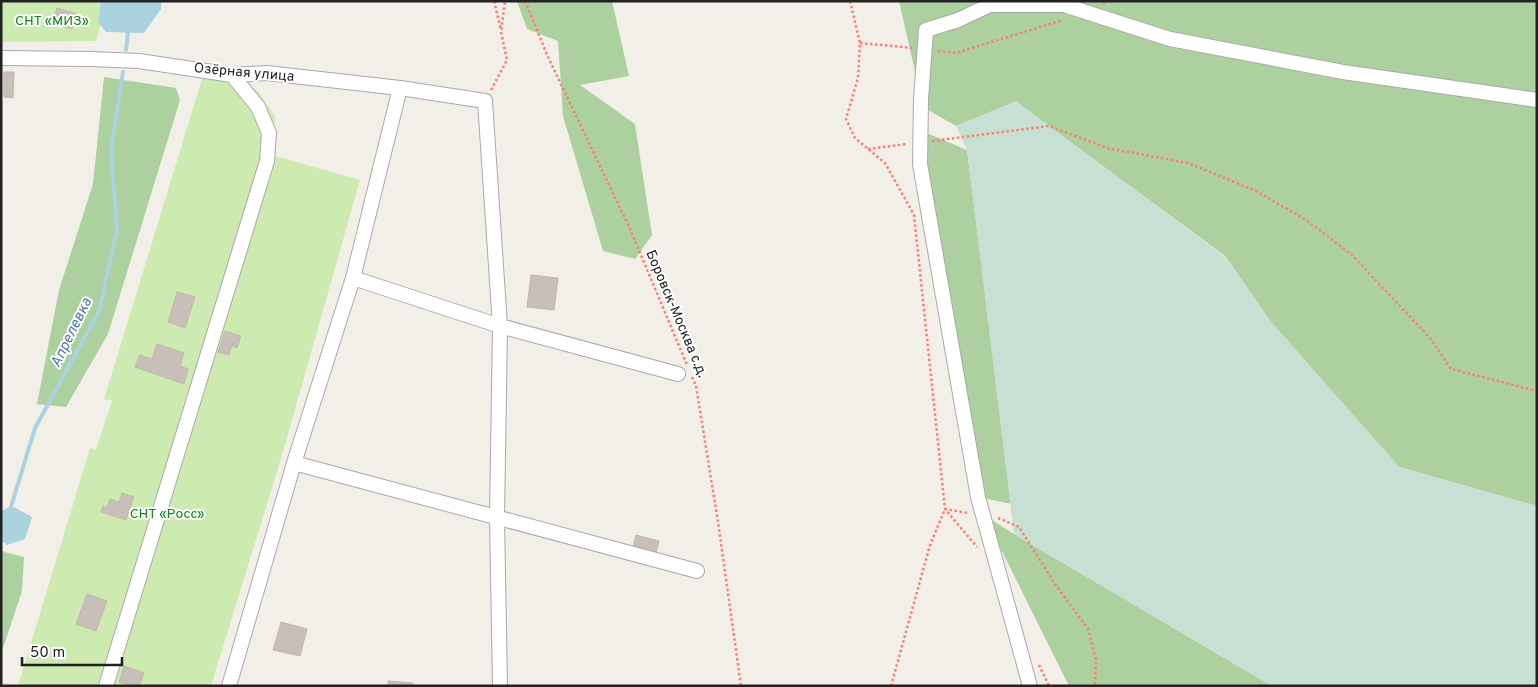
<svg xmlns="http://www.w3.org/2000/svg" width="1538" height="687" viewBox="0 0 1538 687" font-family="Overpass,sans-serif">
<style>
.grass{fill:#cdebb0}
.forest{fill:#add19e}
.wetland{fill:#c6e0d4}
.water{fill:#aad3df}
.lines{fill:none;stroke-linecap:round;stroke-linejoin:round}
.stream{stroke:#aad3df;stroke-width:4}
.building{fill:#c7bfb8;stroke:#c4b6ab}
.minor-casing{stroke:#a9a9a9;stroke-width:16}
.path{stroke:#fa8072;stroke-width:2.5;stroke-dasharray:2.5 2.5;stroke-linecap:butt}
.minor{stroke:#fff;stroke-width:14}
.labels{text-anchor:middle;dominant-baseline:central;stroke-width:4;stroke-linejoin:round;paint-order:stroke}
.park-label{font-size:14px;fill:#0c8416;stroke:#fff}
.street-label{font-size:14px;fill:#222;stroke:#fff}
.water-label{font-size:15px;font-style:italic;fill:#4a7aab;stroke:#fff}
</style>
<rect width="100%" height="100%" fill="#f2efe9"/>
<g class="grass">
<path d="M 1,1 L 108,1 L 96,41 L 1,42 Z"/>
<path d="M 206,66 L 258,91 L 275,117 L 272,155 L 360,180 L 283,452 L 211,686 L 18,686 L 90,448 L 96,450 L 112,401 L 104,399 Z"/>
</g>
<g class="forest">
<path d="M 517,1 L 612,1 L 629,76 L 580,85 L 635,124 L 652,235 L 635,259 L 603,251 L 563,116 L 558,41 L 527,29 Z"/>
<path d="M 899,1 L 1537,1 L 1537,506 L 1399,467 L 1271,322 L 1225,256 L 1016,102 L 956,126 L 923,107 Z"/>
<path d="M 104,77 L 176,88 L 180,100 L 108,334 L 66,407 L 37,404 L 59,290 L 93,184 Z"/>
<path d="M 922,131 L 967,150 L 1012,504 L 978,497 Z"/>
<path d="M 984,515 L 1014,534 L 1272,686 L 1069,686 Z"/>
<path d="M 1,551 L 24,557 L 22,591 L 1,654 Z"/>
</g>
<path class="wetland" d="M 1016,101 L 1225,257 L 1271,322 L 1399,467 L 1537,506 L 1537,686 L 1272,686 L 1014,534 L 967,150 L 956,126 Z"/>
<g class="water">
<path d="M 101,1 L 161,1 L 161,9 L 144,33 L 106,32 L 98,22 Z"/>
<path d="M 12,506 L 32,517 L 25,539 L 7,545 L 1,540 L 1,511 Z"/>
</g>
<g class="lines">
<g class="stream">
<path d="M 126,50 L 128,32"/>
<path d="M 10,510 L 35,428 L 99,311 L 117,230 L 111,149 L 123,72"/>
</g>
</g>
<g class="building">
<path d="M 57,8 L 77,14 L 72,29 L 52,23 Z"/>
<path d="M 4,72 L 14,72 L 13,98 L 4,97 Z"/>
<path d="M 531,275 L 558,278 L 554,310 L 527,307 Z"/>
<path d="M 177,292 L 195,297 L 185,328 L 168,322 Z"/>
<path d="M 225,331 L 241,336 L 237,348 L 232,346 L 229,355 L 218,352 Z"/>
<path d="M 157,344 L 184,353 L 180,366 L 188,369 L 184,384 L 135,367 L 140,355 L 152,359 Z"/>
<path d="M 122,493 L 134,497 L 126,520 L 101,512 L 103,506 L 107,508 L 110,499 L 119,502 Z"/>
<path d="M 636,535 L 659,541 L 655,556 L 632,550 Z"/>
<path d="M 87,594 L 107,601 L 96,631 L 76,624 Z"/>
<path d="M 281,622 L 307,629 L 300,656 L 273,650 Z"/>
<path d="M 124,666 L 144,673 L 139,686 L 130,686 L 119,682 Z"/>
<path d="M 388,681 L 413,683 L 413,686 L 388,686 Z"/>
</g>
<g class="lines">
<g class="minor-casing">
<g id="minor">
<path d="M 1,58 L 91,59 L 139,61 L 232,75 L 267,73 L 400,88 L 485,101 L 500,326 L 497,518 L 500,686"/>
<path d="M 353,278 L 500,326 L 678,374"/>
<path d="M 294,463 L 697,571"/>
<path d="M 106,686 L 267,161 L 269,133 L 258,107 L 232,75"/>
<path d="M 229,686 L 294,463 L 353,278 L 400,88"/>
<path d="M 1030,686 L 978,497 L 920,164 L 921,99 L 926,30 L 958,20 L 990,5 L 1064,5 L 1170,39 L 1343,72 L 1537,100"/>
</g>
</g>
<g class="path">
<path d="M 494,1 L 501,30"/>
<path d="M 525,1 L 548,57 L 630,229 L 687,365"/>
<path d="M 850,1 L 860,43 L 858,78 L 846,119 L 855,138 L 885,163 L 914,215 L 945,509 L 977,547"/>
<path d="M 1103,4 L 1109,1"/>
<path d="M 860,43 L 913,48"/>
<path d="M 938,51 L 956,53 L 1063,20"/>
<path d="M 491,90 L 507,60 L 501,32 L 505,1"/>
<path d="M 932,141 L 1049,126 L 1107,148 L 1188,163 L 1256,191 L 1306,220 L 1351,254 L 1430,338 L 1451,369 L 1537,391"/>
<path d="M 868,149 L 907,144"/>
<path d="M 692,377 L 696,386 L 718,522 L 741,686"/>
<path d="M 998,518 L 1019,527 L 1055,584 L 1088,629 L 1096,660 L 1095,686"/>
<path d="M 1039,665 L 1049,686"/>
<path d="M 891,686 L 930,545 L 945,509 L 968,513"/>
</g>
<use href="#minor" class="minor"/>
</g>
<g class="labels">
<g class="park-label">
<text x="52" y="21">СНТ «МИЗ»</text>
<text x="167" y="514">СНТ «Росс»</text>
</g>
<g class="street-label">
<text transform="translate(244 73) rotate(5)">Озёрная улица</text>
<text transform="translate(676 314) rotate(67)">Боровск-Москва с.д.</text>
</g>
<g class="water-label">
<text transform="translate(72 333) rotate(-64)">Апрелевка</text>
</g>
</g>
<rect width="1538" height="687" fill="none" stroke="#222222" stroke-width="5"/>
<path d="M22 657v8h100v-8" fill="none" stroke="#222222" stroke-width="2.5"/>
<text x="30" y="657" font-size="15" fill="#222222" stroke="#ffffff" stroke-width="4" paint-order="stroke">50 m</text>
</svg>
